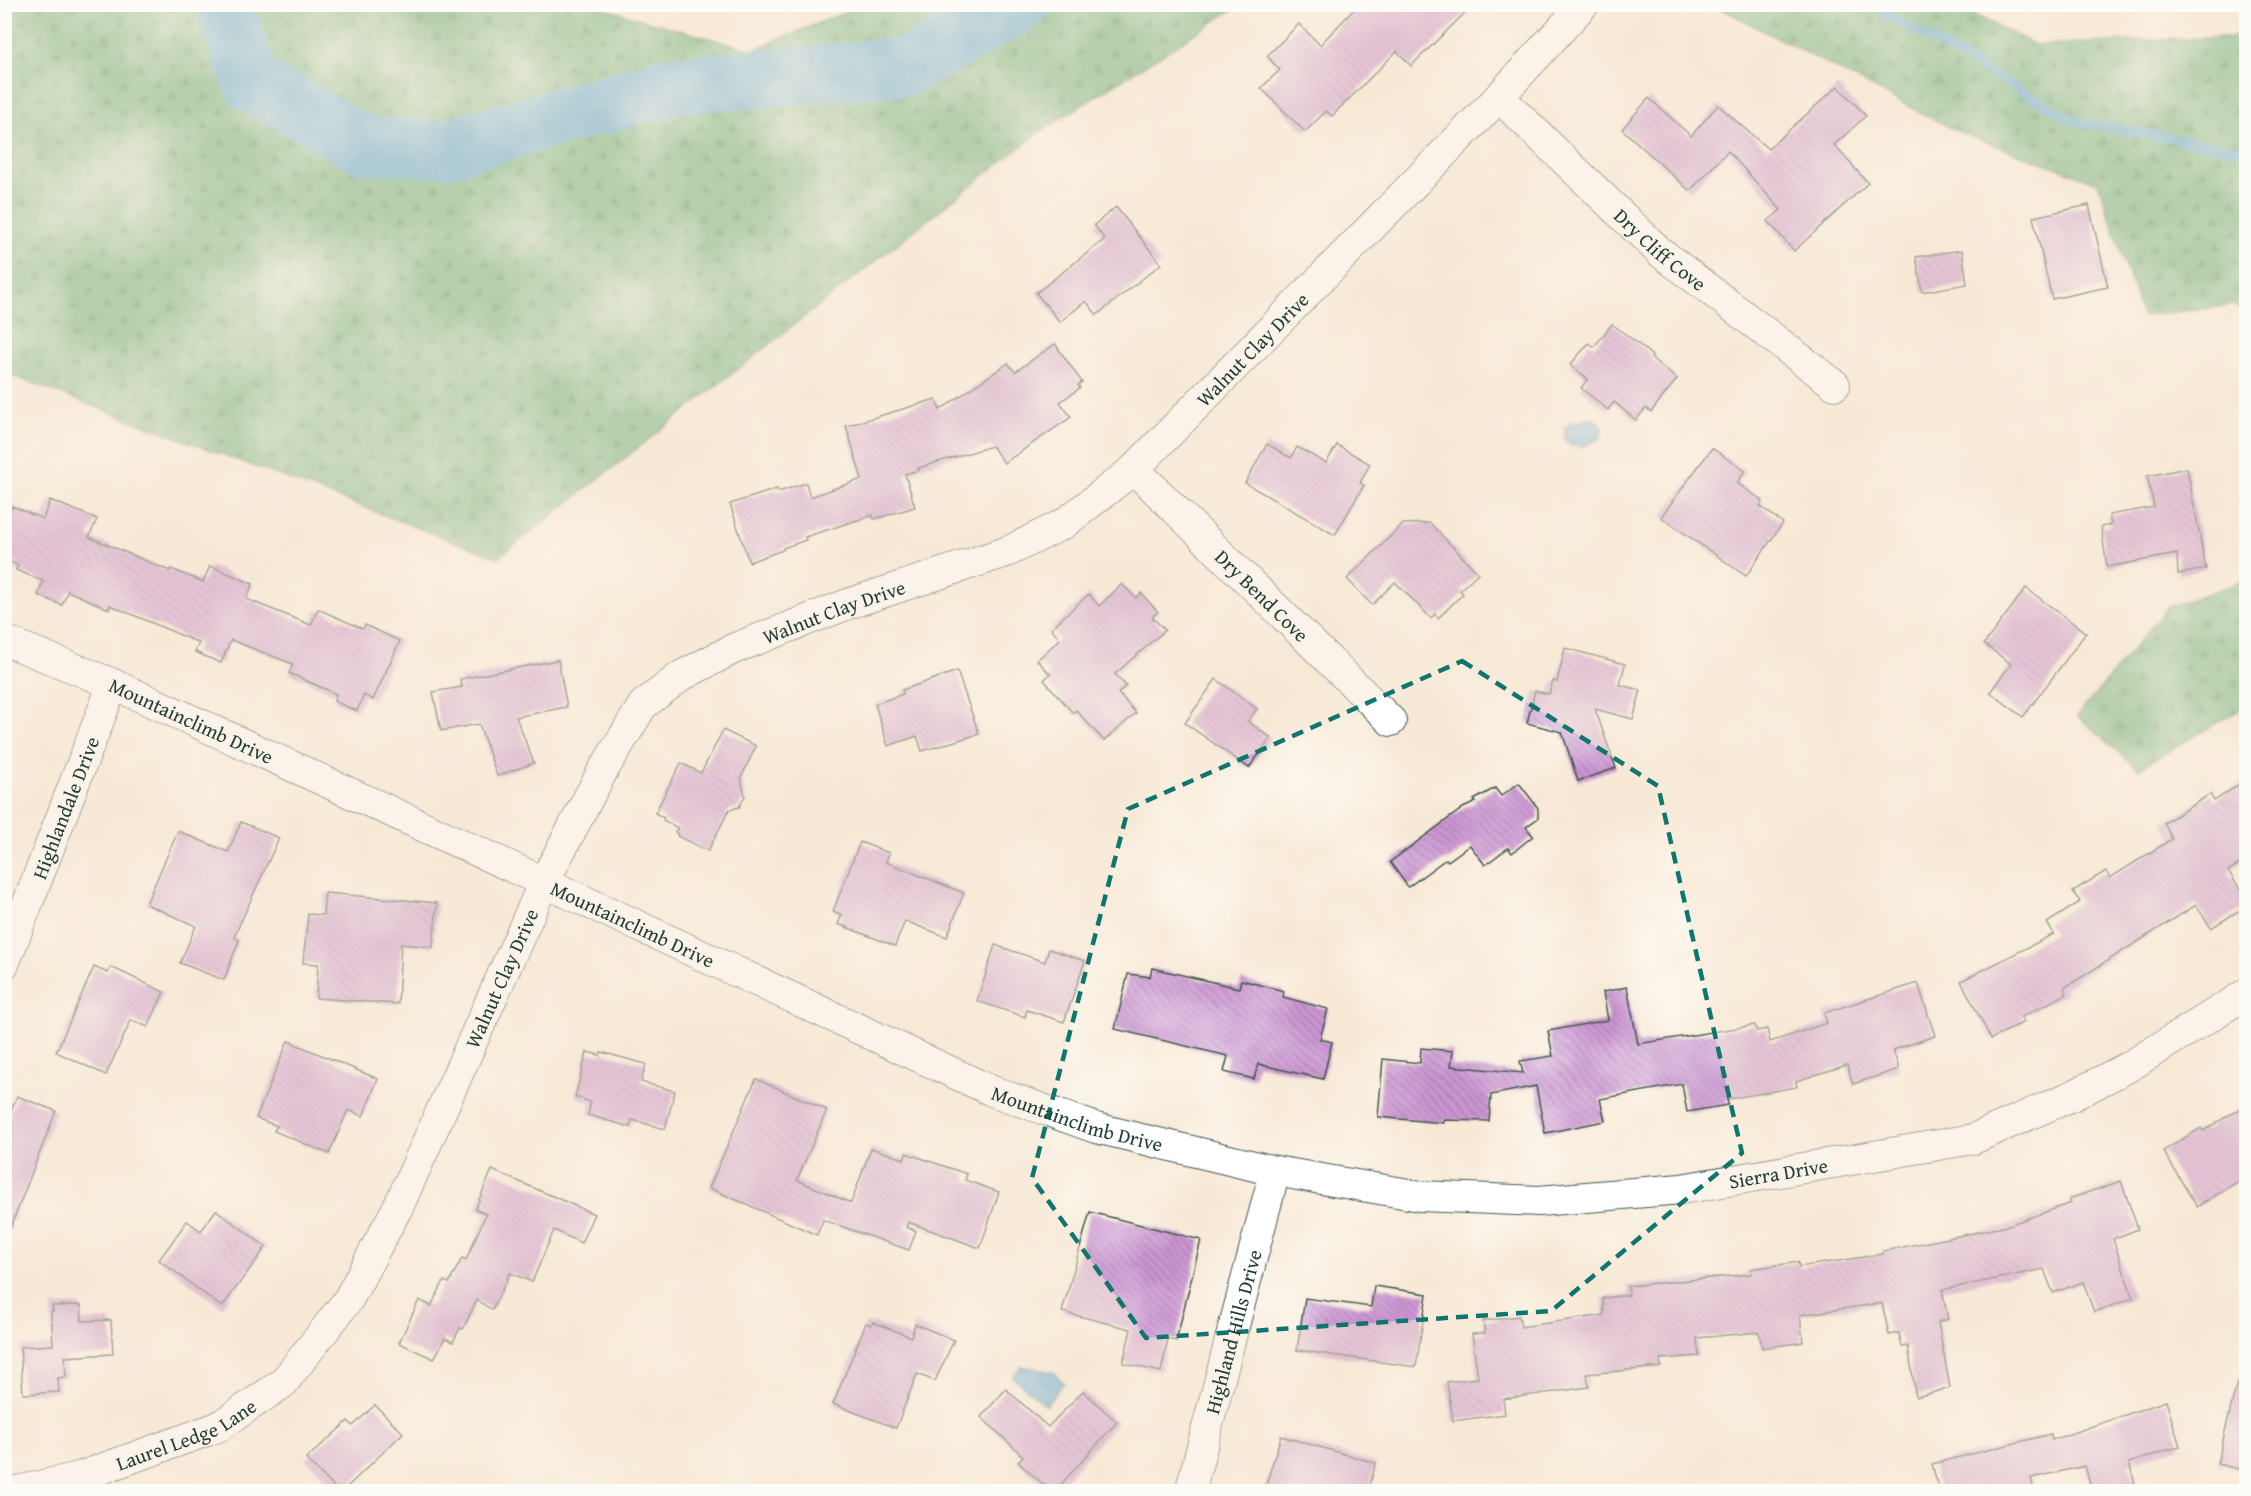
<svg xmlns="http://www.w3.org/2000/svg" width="2251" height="1496" viewBox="0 0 2251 1496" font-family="'Gentium Book Plus',serif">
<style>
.forest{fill:url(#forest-firs);stroke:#437656;stroke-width:1.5}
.water{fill:url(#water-ripples);stroke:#3c7284;stroke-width:1.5}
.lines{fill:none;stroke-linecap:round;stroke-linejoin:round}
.stream{stroke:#59a8d3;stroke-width:9}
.river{stroke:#59a8d3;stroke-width:58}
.building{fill:url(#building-back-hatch)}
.street-casing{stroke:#40574c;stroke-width:32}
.street{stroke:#fff;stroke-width:30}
.marked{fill:none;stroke:#0f766e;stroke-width:4.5;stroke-dasharray:12 8;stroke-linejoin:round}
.labels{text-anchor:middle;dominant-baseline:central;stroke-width:5;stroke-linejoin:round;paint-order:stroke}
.street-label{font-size:20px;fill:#1f3d34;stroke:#fdfcf7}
</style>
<defs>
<pattern id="forest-firs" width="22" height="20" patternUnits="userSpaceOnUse" patternTransform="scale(1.5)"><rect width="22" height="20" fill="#67b078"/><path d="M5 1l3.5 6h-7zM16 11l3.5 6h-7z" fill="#549063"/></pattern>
<pattern id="water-ripples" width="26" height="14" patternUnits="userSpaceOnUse" patternTransform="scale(1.5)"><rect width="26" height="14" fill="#59a8d3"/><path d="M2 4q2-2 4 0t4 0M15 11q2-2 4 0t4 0" fill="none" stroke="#498aac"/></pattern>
<pattern id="building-back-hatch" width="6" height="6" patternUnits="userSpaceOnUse" patternTransform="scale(1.5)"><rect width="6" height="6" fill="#cc95d3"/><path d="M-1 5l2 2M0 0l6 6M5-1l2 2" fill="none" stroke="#a57bac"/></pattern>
</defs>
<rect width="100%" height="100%" fill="#fdfcf7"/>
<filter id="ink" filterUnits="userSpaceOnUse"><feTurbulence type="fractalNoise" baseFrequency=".0167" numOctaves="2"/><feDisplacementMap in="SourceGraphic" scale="12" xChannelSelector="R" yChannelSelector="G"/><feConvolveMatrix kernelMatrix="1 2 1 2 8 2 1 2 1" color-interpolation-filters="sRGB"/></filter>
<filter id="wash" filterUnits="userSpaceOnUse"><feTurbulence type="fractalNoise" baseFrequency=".008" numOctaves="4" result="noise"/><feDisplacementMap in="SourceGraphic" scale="24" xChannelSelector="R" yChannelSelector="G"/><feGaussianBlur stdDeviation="1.35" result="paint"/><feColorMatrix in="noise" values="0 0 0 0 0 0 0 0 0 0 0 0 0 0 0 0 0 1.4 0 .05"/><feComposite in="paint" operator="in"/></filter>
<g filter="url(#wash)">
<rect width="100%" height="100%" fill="#f8e9d7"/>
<g class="forest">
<path d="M 4,5 L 591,5 L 752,50 L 863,5 L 1240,5 L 1038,133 L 498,558 L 5,373 Z"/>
<path d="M 1714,5 L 1954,5 L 2036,45 L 2246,36 L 2246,312 L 2233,305 L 2142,316 L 2098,183 L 1954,130 Z"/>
<path d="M 2246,580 L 2246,706 L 2138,769 L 2077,716 L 2168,607 Z"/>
</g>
<g class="water">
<path d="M 1591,418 L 1597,421 L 1602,429 L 1600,438 L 1583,447 L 1571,446 L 1565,439 L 1564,428 L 1571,423 Z"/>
<path d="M 1022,1366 L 1053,1372 L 1064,1383 L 1046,1405 L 1012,1377 Z"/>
</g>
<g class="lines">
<path class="stream" d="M 1868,4 L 2076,122 L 2246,151"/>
<path class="river" d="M 223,4 L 252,83 L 364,145 L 447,148 L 668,86 L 909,66 L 1020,4"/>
</g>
<g id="blocks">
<g class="building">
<path d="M 1359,4 L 1474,4 L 1411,66 L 1397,51 L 1332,116 L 1326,111 L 1305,132 L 1261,88 L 1280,70 L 1267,56 L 1299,24 L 1320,45 Z"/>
<path d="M 1838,86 L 1866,116 L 1834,145 L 1868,183 L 1794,251 L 1768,221 L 1781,210 L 1728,151 L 1690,191 L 1622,129 L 1649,98 L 1691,136 L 1718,105 L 1768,149 Z"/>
<path d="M 2089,205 L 2108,287 L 2052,299 L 2033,217 Z"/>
<path d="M 1116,207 L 1161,264 L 1097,315 L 1086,301 L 1060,322 L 1036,293 L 1105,239 L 1094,225 Z"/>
<path d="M 1962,250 L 1967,284 L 1922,292 L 1916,257 Z"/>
<path d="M 1612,324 L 1641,346 L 1652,356 L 1651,358 L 1677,379 L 1651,412 L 1646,408 L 1636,420 L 1614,402 L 1608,410 L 1581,388 L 1588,379 L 1570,365 L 1589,343 L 1594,347 Z"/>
<path d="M 1055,344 L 1082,382 L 1078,385 L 1080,388 L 1060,402 L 1071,417 L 1004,463 L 992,446 L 918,468 L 919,470 L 905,474 L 915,507 L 874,519 L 873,515 L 805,537 L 806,540 L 783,548 L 783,550 L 749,562 L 730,504 L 777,489 L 778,492 L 806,483 L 810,497 L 862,479 L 846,426 L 936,399 L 940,410 L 1008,363 L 1015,372 Z"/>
<path d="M 1267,444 L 1291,458 L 1297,447 L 1326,463 L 1337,445 L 1370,464 L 1360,483 L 1364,485 L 1335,535 L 1245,483 Z"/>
<path d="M 1712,448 L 1745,471 L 1737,483 L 1763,501 L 1760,506 L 1783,523 L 1746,576 L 1661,517 Z"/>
<path d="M 2187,468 L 2206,569 L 2178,574 L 2177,554 L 2107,567 L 2101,527 L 2111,525 L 2109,515 L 2154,507 L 2147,476 Z"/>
<path d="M 50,500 L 97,519 L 89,537 L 170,571 L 171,569 L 203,582 L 210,566 L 253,584 L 246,599 L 311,625 L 318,609 L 363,629 L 365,625 L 400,641 L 373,700 L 364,695 L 357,711 L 334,701 L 336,694 L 289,673 L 293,664 L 231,640 L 221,663 L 195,652 L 199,643 L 110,605 L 109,609 L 68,591 L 62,605 L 38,595 L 43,581 L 16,570 L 18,565 L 4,560 L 4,525 L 12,506 L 43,519 Z"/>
<path d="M 1430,523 L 1478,573 L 1460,590 L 1463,594 L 1438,618 L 1435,614 L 1431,618 L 1395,582 L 1372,605 L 1347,579 L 1403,524 Z"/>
<path d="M 1122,584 L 1136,598 L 1141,593 L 1158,612 L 1152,617 L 1165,630 L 1115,674 L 1126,686 L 1118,693 L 1136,713 L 1104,741 L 1076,710 L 1073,713 L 1044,680 L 1050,674 L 1037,660 L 1060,639 L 1051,628 L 1089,594 L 1099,606 Z"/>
<path d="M 2026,588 L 2086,633 L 2023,717 L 1990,692 L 2011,664 L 1984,644 Z"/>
<path d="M 1565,648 L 1625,664 L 1620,685 L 1641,690 L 1633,719 L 1595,709 L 1616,768 L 1578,781 L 1562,732 L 1527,723 L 1535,691 L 1549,694 L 1553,681 L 1557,682 Z"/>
<path d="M 558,660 L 567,707 L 516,717 L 534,763 L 497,776 L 479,724 L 441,731 L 433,692 L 462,687 L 460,679 Z"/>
<path d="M 957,671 L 979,734 L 922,751 L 917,736 L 888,746 L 875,704 L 903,694 L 902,690 Z"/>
<path d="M 1216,679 L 1257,709 L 1248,721 L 1271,738 L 1249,768 L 1185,723 Z"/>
<path d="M 723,730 L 756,746 L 741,778 L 745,796 L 739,807 L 729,810 L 708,851 L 677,836 L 678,834 L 675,832 L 678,828 L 663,820 L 664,818 L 655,813 L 681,763 L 701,773 Z"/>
<path d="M 2247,779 L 2247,859 L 2228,871 L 2247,900 L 2247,906 L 2211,928 L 2196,905 L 2064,988 L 2067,994 L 2021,1017 L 2024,1022 L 1991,1039 L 1961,981 L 2054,934 L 2047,923 L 2080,902 L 2073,891 L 2106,871 L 2110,878 L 2172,839 L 2164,823 L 2210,794 L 2214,801 Z"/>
<path d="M 1519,783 L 1538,808 L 1538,818 L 1526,827 L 1533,836 L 1512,853 L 1508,848 L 1485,865 L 1470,845 L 1448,861 L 1446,859 L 1408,887 L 1390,862 L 1463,808 L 1476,802 L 1474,800 L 1495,788 L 1501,796 Z"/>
<path d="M 241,822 L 279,838 L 234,937 L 239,940 L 224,980 L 180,963 L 196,926 L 146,904 L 178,831 L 228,852 Z"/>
<path d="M 860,842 L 889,853 L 886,862 L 964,893 L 947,937 L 905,921 L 895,946 L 838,924 L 842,915 L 833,911 Z"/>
<path d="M 325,893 L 437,903 L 433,947 L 401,944 L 398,1004 L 316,998 L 318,964 L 303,963 L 308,914 L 323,915 Z"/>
<path d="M 995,945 L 1045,962 L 1049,949 L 1085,961 L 1064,1022 L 1027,1010 L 1025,1017 L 977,1001 Z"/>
<path d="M 94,967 L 108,973 L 111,967 L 164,992 L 148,1027 L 131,1020 L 106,1075 L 56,1052 Z"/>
<path d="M 1152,968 L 1239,988 L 1241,980 L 1284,991 L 1283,997 L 1328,1009 L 1320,1039 L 1332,1042 L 1323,1079 L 1258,1064 L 1254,1079 L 1224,1072 L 1228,1056 L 1115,1029 L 1128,974 L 1150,977 Z"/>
<path d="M 1918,983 L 1935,1036 L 1893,1050 L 1899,1069 L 1853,1084 L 1847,1065 L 1796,1081 L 1797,1087 L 1727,1099 L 1728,1105 L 1687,1112 L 1682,1084 L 1600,1099 L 1605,1121 L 1545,1133 L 1536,1086 L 1491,1095 L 1489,1121 L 1444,1120 L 1444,1123 L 1378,1117 L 1383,1059 L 1420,1063 L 1421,1048 L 1453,1051 L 1451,1066 L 1523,1073 L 1520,1061 L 1553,1056 L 1548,1031 L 1608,1020 L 1603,992 L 1627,987 L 1638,1044 L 1755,1025 L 1757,1031 L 1767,1029 L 1770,1042 L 1827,1023 L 1824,1013 Z"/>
<path d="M 288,1041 L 378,1079 L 363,1116 L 348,1110 L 329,1154 L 274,1131 L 277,1126 L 256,1118 Z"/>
<path d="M 587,1052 L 600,1055 L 601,1052 L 646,1064 L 641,1082 L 675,1091 L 665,1129 L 632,1120 L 630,1127 L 588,1115 L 591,1102 L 575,1097 Z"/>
<path d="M 756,1079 L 827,1110 L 797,1180 L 851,1203 L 871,1148 L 904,1159 L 906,1153 L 967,1174 L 965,1180 L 999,1192 L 980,1248 L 908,1222 L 906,1227 L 916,1231 L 909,1250 L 823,1220 L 817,1235 L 709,1188 Z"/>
<path d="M 17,1096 L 56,1111 L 6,1239 L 4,1239 L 4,1128 Z"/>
<path d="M 2247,1104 L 2247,1176 L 2197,1207 L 2163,1151 L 2201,1128 L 2203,1131 Z"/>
<path d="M 492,1170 L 594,1214 L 581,1243 L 554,1230 L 532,1282 L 510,1273 L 492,1310 L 477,1300 L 463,1329 L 460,1328 L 453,1342 L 445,1338 L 434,1359 L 399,1343 L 419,1300 L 431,1306 L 444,1281 L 449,1283 L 462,1258 L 466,1260 L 486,1214 L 475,1209 Z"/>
<path d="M 2121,1181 L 2138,1229 L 2113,1239 L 2133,1298 L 2094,1312 L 2083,1282 L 2053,1293 L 2044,1269 L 1942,1290 L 1948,1319 L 1938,1322 L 1950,1388 L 1916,1397 L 1908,1346 L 1902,1347 L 1899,1333 L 1889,1335 L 1882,1303 L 1800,1315 L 1803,1342 L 1762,1348 L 1759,1332 L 1697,1338 L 1699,1356 L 1660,1359 L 1661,1367 L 1587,1374 L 1589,1387 L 1503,1399 L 1505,1414 L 1453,1421 L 1447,1382 L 1478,1378 L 1472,1334 L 1485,1333 L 1483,1321 L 1519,1316 L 1521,1327 L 1604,1315 L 1603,1298 L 1629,1295 L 1628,1286 L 1751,1274 L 1750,1269 L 1798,1262 L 1799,1267 L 1883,1254 L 1883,1251 L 2003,1227 L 2071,1203 L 2069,1199 Z"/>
<path d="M 216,1210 L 266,1247 L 222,1307 L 159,1260 L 187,1221 L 201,1231 Z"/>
<path d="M 1090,1212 L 1201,1240 L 1176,1341 L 1168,1339 L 1161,1372 L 1123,1363 L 1131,1329 L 1062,1312 Z"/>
<path d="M 1374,1286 L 1427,1294 L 1416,1367 L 1297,1350 L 1305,1298 L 1371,1307 Z"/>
<path d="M 81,1305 L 82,1321 L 111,1320 L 113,1354 L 65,1357 L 66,1377 L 58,1378 L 59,1392 L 23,1394 L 20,1347 L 53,1345 L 51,1311 L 53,1311 L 52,1306 Z"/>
<path d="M 873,1322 L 911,1337 L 915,1324 L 954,1340 L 935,1381 L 917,1374 L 896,1428 L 833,1404 L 866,1323 L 872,1325 Z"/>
<path d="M 2237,1383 L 2247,1384 L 2247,1471 L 2217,1464 Z"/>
<path d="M 1006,1389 L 1048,1427 L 1083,1391 L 1117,1422 L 1055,1491 L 1051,1491 L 1018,1462 L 1023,1456 L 981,1417 Z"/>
<path d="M 2166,1401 L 2180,1446 L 2129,1463 L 2137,1491 L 2092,1491 L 2085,1466 L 2031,1478 L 2034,1491 L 1939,1491 L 1932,1464 L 2051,1434 L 2052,1440 Z"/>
<path d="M 375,1405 L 403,1433 L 343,1491 L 338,1491 L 306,1459 L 348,1421 L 353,1426 Z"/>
<path d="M 1281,1436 L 1376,1463 L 1368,1491 L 1264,1491 Z"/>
</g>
</g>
</g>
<g filter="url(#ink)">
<use href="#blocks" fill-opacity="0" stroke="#40574c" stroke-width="1.5"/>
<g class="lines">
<g class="street-casing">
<g id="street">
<path id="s1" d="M 1499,97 L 1660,252 L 1835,385"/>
<path id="s2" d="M 1134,469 L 1391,721"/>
<path id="s3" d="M 4,640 L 113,684 L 544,882 L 992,1091 L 1096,1128 L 1275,1171 L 1420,1196 L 1539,1201 L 1681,1189 L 1973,1139 L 2072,1096 L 2130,1066 L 2246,994"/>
<path id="s4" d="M 4,964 L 113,684"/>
<path id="s5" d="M 13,1492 L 79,1477 L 218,1427 L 283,1383 L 348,1300 L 399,1205 L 544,882 L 602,772 L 643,705 L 681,676 L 733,649 L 848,604 L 1009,551 L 1065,523 L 1134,469 L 1499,97 L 1584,4"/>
<path id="s6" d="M 1190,1492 L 1275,1171"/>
</g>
</g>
<use href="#street" class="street"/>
</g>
</g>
<path d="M0 0H2251V1496H0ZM 1462,661 L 1658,786 L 1742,1153 L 1551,1311 L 1146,1338 L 1032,1178 L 1128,809 Z" fill="#f8e9d7" fill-opacity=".55" fill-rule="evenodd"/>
<path class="marked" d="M 1462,661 L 1658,786 L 1742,1153 L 1551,1311 L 1146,1338 L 1032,1178 L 1128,809 Z"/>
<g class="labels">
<g class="street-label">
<text stroke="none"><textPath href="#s1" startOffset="222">Dry Cliff Cove</textPath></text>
<text stroke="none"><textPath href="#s5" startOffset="1782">Walnut Clay Drive</textPath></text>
<text stroke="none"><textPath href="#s2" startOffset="180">Dry Bend Cove</textPath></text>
<text stroke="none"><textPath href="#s5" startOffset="1278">Walnut Clay Drive</textPath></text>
<text stroke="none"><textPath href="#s3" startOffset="204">Mountainclimb Drive</textPath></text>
<text stroke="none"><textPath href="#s4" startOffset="168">Highlandale Drive</textPath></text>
<text stroke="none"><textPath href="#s3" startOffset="690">Mountainclimb Drive</textPath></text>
<text stroke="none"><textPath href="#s5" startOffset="756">Walnut Clay Drive</textPath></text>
<text stroke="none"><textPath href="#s3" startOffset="1176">Mountainclimb Drive</textPath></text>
<text stroke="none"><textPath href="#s3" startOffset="1888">Sierra Drive</textPath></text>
<text stroke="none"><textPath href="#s6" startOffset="166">Highland Hills Drive</textPath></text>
<text stroke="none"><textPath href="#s5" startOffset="183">Laurel Ledge Lane</textPath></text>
</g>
</g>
<rect width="2251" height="1496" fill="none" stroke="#fdfcf7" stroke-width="24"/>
</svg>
